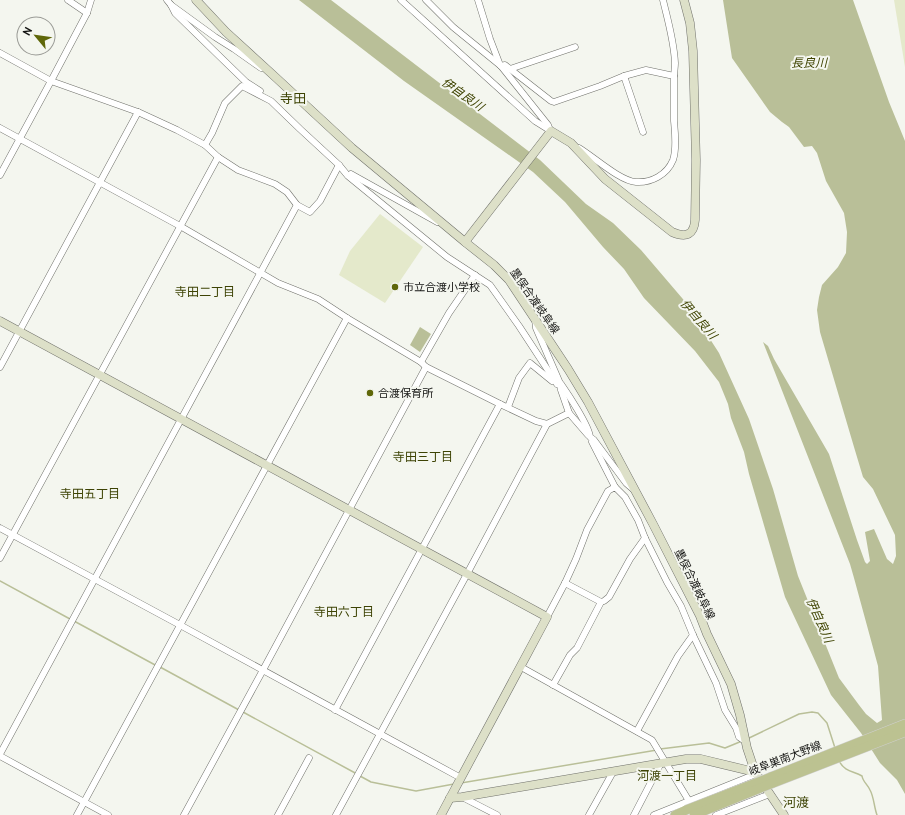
<svg xmlns="http://www.w3.org/2000/svg" width="905" height="815" viewBox="0 0 905 815" font-family="'PT Sans','Noto Sans JP',sans-serif">
<style>
.green{fill:#e4e9cb}
.water{fill:#b9bf98}
.lines{fill:none;stroke-linecap:round;stroke-linejoin:round}
.stream{stroke:#b9bf98;stroke-width:1.5}
.street-casing{stroke:#70716b;stroke-width:7}
.secondary-casing{stroke:#70716b;stroke-width:9}
.primary-casing{stroke:#d0d0cf;stroke-width:10}
.street{stroke:#fff;stroke-width:6}
.secondary{stroke:#dde0c8;stroke-width:8}
.primary{stroke:#bcc291;stroke-width:9}
.primary-bridge-casing{stroke:#d0d0cf;stroke-width:10;stroke-linecap:butt}
.primary-bridge{stroke:#bcc291;stroke-width:9}
.poi-dot{fill:#5f6709;stroke:#f4f6ef;stroke-width:1.5}
.labels{text-anchor:middle;dominant-baseline:central;stroke-width:4;stroke-linejoin:round;paint-order:stroke}
.poi-label{font-size:11px;fill:#131311;stroke:#f4f6ef;text-anchor:start}
.street-label{font-size:11px;fill:#131311;stroke:#f4f6ef}
.water-label{font-size:12px;font-style:italic;fill:#3e4300;stroke:#f4f6ef}
.neighbourhood-label{font-size:12px;fill:#3d4304;stroke:#f4f6ef}
.quarter-label{font-size:13px;fill:#3d4304;stroke:#f4f6ef}
</style>
<rect width="100%" height="100%" fill="#f4f6ef"/>
<g class="green">
<path d="M 894,0 L 905,0 L 905,67 Z"/>
<path d="M 380,214 L 423,247 L 385,303 L 339,275 L 350,251 Z"/>
</g>
<g class="water">
<path d="M 299,0 L 331,0 L 540,160 L 586,204 L 613,223 L 641,250 L 688,305 L 719,353 L 749,419 L 773,489 L 798,576 L 839,678 L 859,705 L 866,714 L 877,723 L 882,720 L 878,666 L 854,578 L 850,564 L 763,342 L 768,346 L 774,359 L 829,454 L 857,540 L 865,562 L 867,564 L 870,561 L 865,532 L 874,529 L 887,559 L 893,564 L 896,556 L 895,535 L 873,489 L 863,477 L 854,447 L 820,332 L 817,310 L 819,297 L 822,285 L 838,267 L 846,253 L 847,232 L 844,213 L 826,181 L 817,153 L 812,146 L 804,147 L 789,127 L 782,122 L 770,112 L 732,58 L 723,0 L 853,0 L 889,102 L 905,141 L 905,794 L 897,780 L 880,763 L 861,733 L 831,695 L 785,597 L 749,474 L 744,452 L 731,418 L 728,404 L 719,382 L 695,351 L 644,298 L 624,269 L 603,247 L 565,202 L 533,172 L 404,81 Z"/>
<path d="M 420,327 L 431,334 L 420,352 L 410,345 Z"/>
</g>
<g class="lines">
<g class="stream">
<path d="M 0,581 L 70,619"/>
<path d="M 74,621 L 157,666"/>
<path d="M 160,667 L 239,710"/>
<path d="M 243,712 L 357,774"/>
<path d="M 747,739 L 799,714 L 812,712 L 818,713 L 827,723 L 835,748"/>
<path d="M 660,749 L 709,743 L 725,748 L 742,741"/>
<path d="M 839,761 C 845,772 853,771 862,776 C 863,782 868,785 870,790 C 874,797 874,807 877,815"/>
<path d="M 360,776 L 371,782 L 416,791 L 454,784"/>
<path d="M 461,783 L 657,750"/>
</g>
<g class="street-casing">
<g id="street">
<path d="M 68,0 L 87,13"/>
<path d="M 167,0 L 171,5 L 215,37 L 234,49 L 261,68"/>
<path d="M 401,0 L 535,121 L 551,131"/>
<path d="M 426,0 L 453,27 L 501,66 L 548,125 L 550,130"/>
<path d="M 478,0 L 490,39 L 500,65"/>
<path d="M 171,5 L 175,13 L 246,82 L 260,91"/>
<path d="M 0,53 L 51,81 L 138,112 L 177,130 L 205,145 L 218,157 L 238,170 L 275,184 L 287,192 L 297,205 L 310,212 L 320,201 L 339,165"/>
<path d="M 501,66 L 505,65 L 510,69 L 551,101 L 554,102 L 600,86 L 624,76 L 646,70 L 674,76"/>
<path d="M 510,69 L 575,47"/>
<path d="M 624,76 L 643,132"/>
<path d="M 0,128 L 180,226 L 278,283 L 318,299 L 347,318 L 421,362 L 426,367 L 500,404 L 536,421 L 547,424"/>
<path d="M 205,145 L 212,133 L 225,103 L 242,86 L 271,101 L 300,129 L 339,165 L 348,176 L 447,257 L 490,285 L 519,326 L 557,384"/>
<path d="M 579,148 C 594,157 620,181 636,182 C 651,183 667,175 673,160 C 677,149 675,132 674,121 C 674,107 674,92 674,78 C 674,73 675,68 675,63 C 674,41 668,21 663,0"/>
<path d="M 351,174 L 437,222"/>
<path d="M 0,175 L 51,81 L 87,13 L 91,0"/>
<path d="M 421,362 L 449,313 L 475,275"/>
<path d="M 0,367 L 138,112"/>
<path d="M 561,384 C 568,394 589,426 590,437 L 594,440 L 626,483 L 633,489"/>
<path d="M 508,407 L 519,378 L 530,363 L 552,381"/>
<path d="M 569,413 L 588,435"/>
<path d="M 592,442 L 615,487"/>
<path d="M 0,528 L 180,625 L 461,778"/>
<path d="M 0,558 L 218,157"/>
<path d="M 565,583 L 601,602"/>
<path d="M 547,617 L 565,583 L 576,559 L 587,530 L 608,491 L 615,487 L 625,497 L 638,520 L 645,538 L 667,582 L 681,606 L 693,635 L 716,683 L 725,710 L 736,728 L 739,737 L 745,741"/>
<path d="M 521,667 L 652,740 L 689,801 L 693,810"/>
<path d="M 553,685 L 570,655 L 577,648 L 601,602 L 604,601 L 609,597 L 630,559 L 645,538"/>
<path d="M 335,710 L 500,404"/>
<path d="M 637,731 L 678,656 L 693,635"/>
<path d="M 0,754 L 297,205"/>
<path d="M 0,756 L 108,815"/>
<path d="M 462,797 L 497,815"/>
<path d="M 77,815 L 347,318"/>
<path d="M 184,815 L 263,670 L 426,367"/>
<path d="M 278,815 L 309,758"/>
<path d="M 336,815 L 467,574 L 547,424 L 569,413 L 561,390 L 559,381 L 536,328 L 535,319"/>
<path d="M 589,815 L 613,772"/>
<path d="M 634,815 L 661,763"/>
<path d="M 654,815 L 756,774"/>
<path d="M 716,815 L 770,794"/>
</g>
</g>
<g class="secondary-casing">
<g id="secondary">
<path d="M 196,0 L 226,32 L 272,74 L 352,148 L 465,242 L 494,265 L 509,280 L 568,369 L 588,402 L 653,524 L 700,616 L 707,634 L 731,684 L 740,715 L 747,748 L 755,772 L 784,815"/>
<path d="M 465,242 L 551,131 L 571,143 L 605,179 L 672,232 C 686,238 694,235 695,220 L 696,160 L 693,51 L 690,23 L 684,0"/>
<path d="M 0,321 L 547,617 L 441,815"/>
<path d="M 450,798 L 462,797 L 686,759 L 701,759 L 755,772"/>
</g>
</g>
<g class="primary-casing">
<g id="primary">
<path d="M 771,777 L 905,724"/>
<path d="M 773,783 L 905,732"/>
<path d="M 675,815 L 686,810"/>
</g>
</g>
<use href="#street" class="street"/>
<use href="#secondary" class="secondary"/>
<use href="#primary" class="primary"/>
<g class="primary-bridge-casing">
<g id="primary-bridge">
<path d="M 686,810 L 771,777"/>
<path d="M 694,815 L 773,783"/>
</g>
</g>
<use href="#primary-bridge" class="primary-bridge"/>
</g>
<g class="poi-dot">
<circle cx="395" cy="287" r="4"/>
<circle cx="370" cy="393" r="4"/>
</g>
<g class="labels">
<g class="poi-label">
<text x="403" y="287">市立合渡小学校</text>
<text x="378" y="393">合渡保育所</text>
</g>
<g class="street-label">
<text transform="translate(535 301) rotate(55)">墨俣合渡岐阜線</text>
<text transform="translate(695 584) rotate(64)">墨俣合渡岐阜線</text>
<text transform="translate(785 758) rotate(-21)">岐阜巣南大野線</text>
</g>
<g class="water-label">
<text x="809" y="62">長良川</text>
<text transform="translate(463 94) rotate(35)">伊自良川</text>
<text transform="translate(699 319) rotate(49)">伊自良川</text>
<text transform="translate(820 620) rotate(66)">伊自良川</text>
</g>
<g class="neighbourhood-label">
<text x="205" y="291">寺田二丁目</text>
<text x="423" y="456">寺田三丁目</text>
<text x="90" y="493">寺田五丁目</text>
<text x="344" y="611">寺田六丁目</text>
<text x="667" y="775">河渡一丁目</text>
</g>
<g class="quarter-label">
<text x="293" y="98">寺田</text>
<text x="796" y="802">河渡</text>
</g>
</g>
<g transform="translate(36 36) rotate(299)"><circle r="19" fill="#f4f6ef" stroke="#9a9b96"/>
<path d="M0-3L7 15L0 10L-7 15Z" fill="#5f6709"/>
<text y="-6" font-size="11" font-weight="bold" text-anchor="middle" fill="#131311">N</text>
</g>
</svg>
